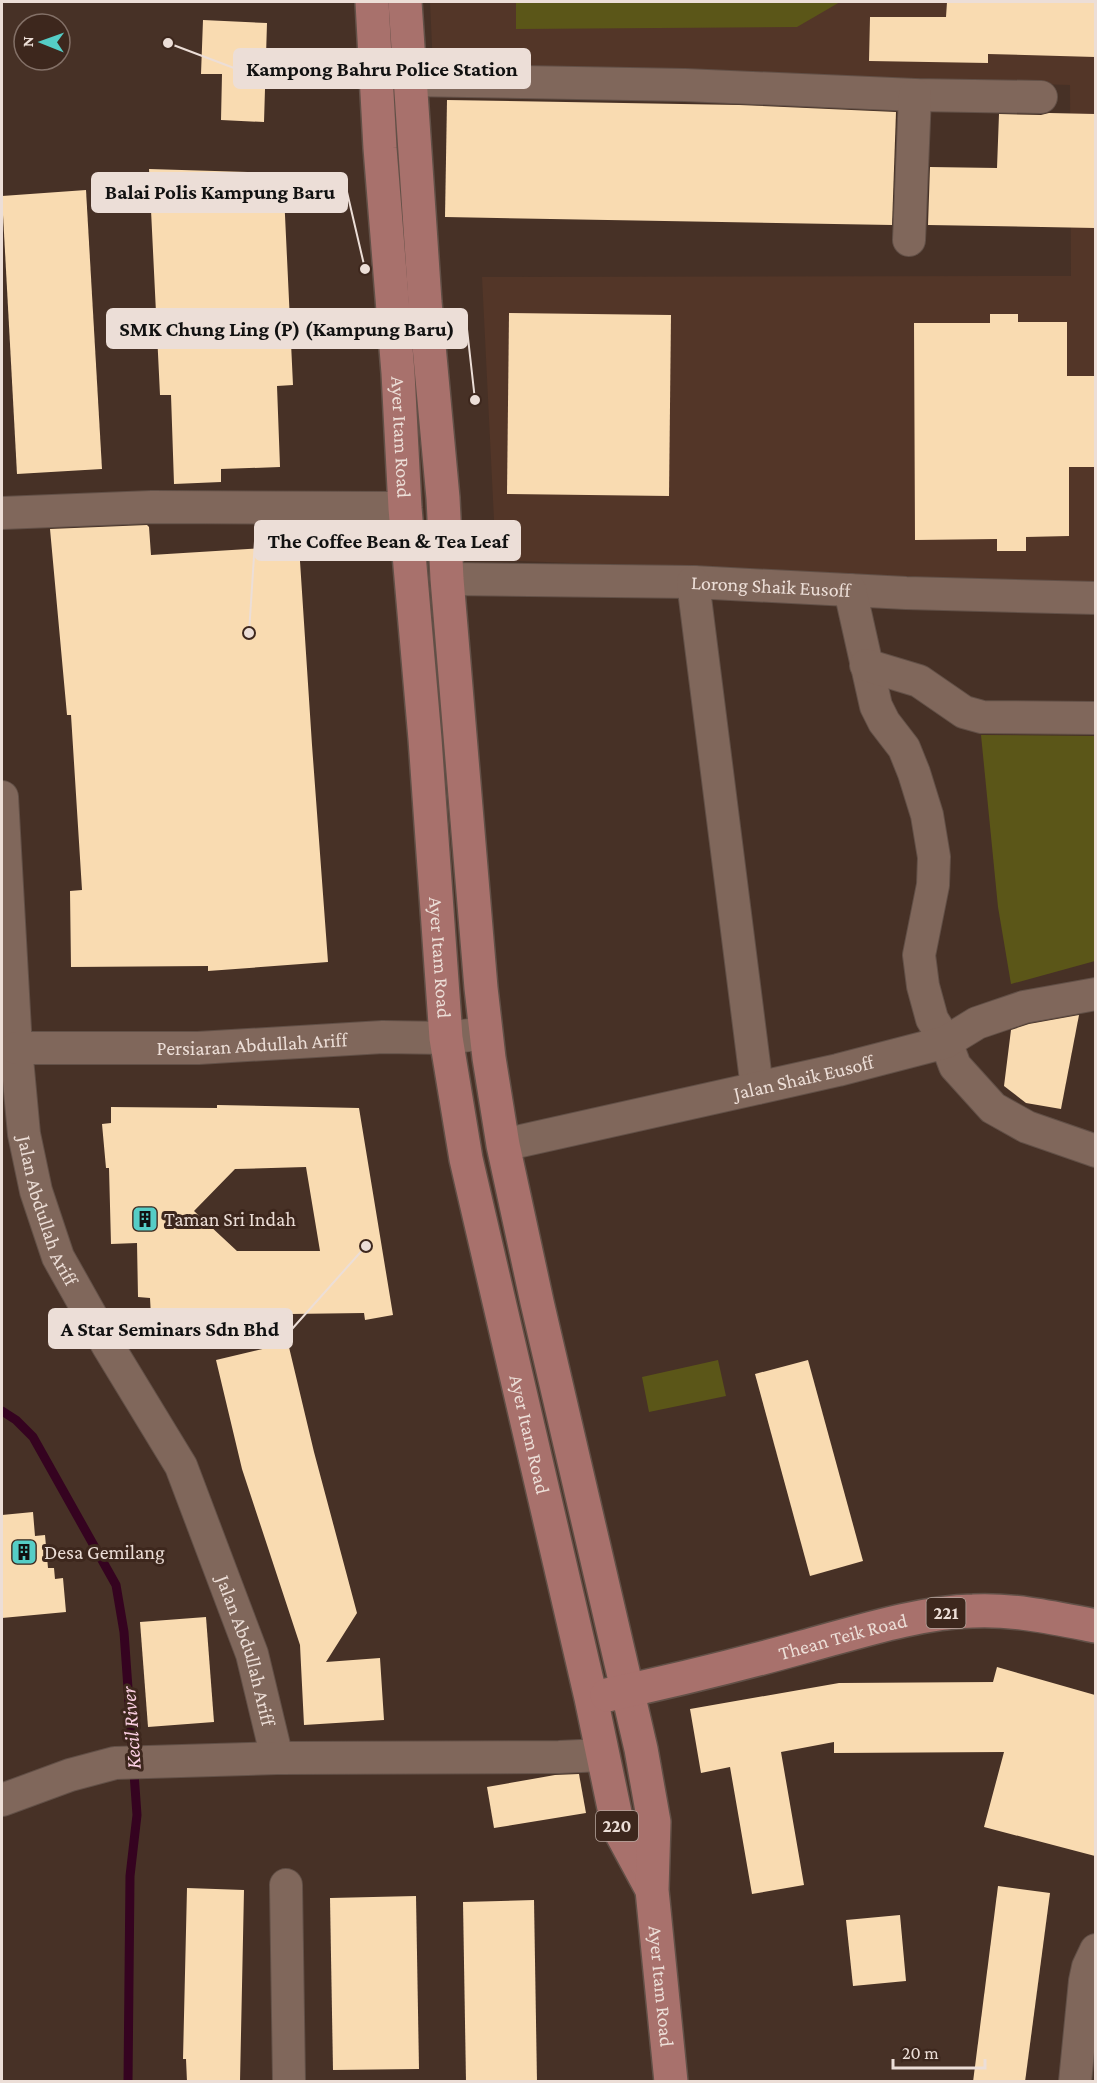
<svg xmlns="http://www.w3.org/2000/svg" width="1097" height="2083" viewBox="0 0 1097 2083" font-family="'Crimson Pro',serif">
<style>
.built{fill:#533628}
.green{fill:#5b5618}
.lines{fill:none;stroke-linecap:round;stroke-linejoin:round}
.stream{stroke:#350320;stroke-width:9}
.building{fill:#f9dbb1;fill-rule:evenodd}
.minor-casing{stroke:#625047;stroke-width:34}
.primary-casing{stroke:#625047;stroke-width:36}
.minor{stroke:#80675b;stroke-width:32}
.primary{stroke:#a8716c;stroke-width:33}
.labels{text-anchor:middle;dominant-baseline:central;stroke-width:6;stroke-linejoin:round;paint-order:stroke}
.shield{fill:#3d271d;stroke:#b8a79f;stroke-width:1.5}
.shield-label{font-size:18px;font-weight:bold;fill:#ecded7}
.street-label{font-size:20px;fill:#ecded7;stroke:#3d271d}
.poi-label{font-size:20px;fill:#ecded7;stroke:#3d271d;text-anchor:start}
.water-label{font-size:21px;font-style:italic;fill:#fbcfe2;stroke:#3d271d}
.leader{fill:none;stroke:#ecded7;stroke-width:2}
.callout-dot{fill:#ecded7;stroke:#3d271d;stroke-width:2}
.callout{fill:#ecded7;stroke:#ecded7;stroke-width:2}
.callout-label{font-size:21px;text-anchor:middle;font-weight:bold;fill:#111}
</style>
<rect width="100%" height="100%" fill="#473126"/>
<path class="built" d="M 430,2 L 1095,2 L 1095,584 L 496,560 L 482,277 L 1071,276 L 1070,85 L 433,68 Z"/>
<g class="green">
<path d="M 516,2 L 840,2 L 797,27 L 516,29 Z"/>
<path d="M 981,735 L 1095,736 L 1095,961 L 1011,984 L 998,907 Z"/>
<path d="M 718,1360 L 726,1396 L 649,1412 L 642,1377 Z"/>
</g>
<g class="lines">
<path class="stream" d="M 2,1411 L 16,1420 L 33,1437 L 116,1585 L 124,1632 L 137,1815 L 130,1876 L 128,2082"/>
</g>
<g class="building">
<path d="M 947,2 L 1095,2 L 1095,57 L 988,54 L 988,63 L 869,61 L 870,17 L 946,17 Z"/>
<path d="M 203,20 L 267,23 L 264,122 L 221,120 L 222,74 L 201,74 Z"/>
<path d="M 447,100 L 739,105 L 896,112 L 892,225 L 445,217 Z"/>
<path d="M 1049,113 L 1095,114 L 1095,228 L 928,225 L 930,167 L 997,168 L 999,114 L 1041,115 Z"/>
<path d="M 149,169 L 283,173 L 293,385 L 277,386 L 280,467 L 221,469 L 221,482 L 174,484 L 171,395 L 160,395 Z"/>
<path d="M 86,190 L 102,469 L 17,474 L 2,196 Z"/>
<path d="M 509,313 L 671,315 L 669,496 L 507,494 Z"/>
<path d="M 990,314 L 1018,314 L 1018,322 L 1067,322 L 1067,376 L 1095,376 L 1095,467 L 1069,467 L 1069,536 L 1026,537 L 1026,551 L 997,551 L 997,539 L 915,540 L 914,323 L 990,323 Z"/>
<path d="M 147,525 L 149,527 L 151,555 L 299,546 L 312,745 L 328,962 L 208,971 L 208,966 L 71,967 L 70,891 L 82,890 L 71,715 L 67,715 L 50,529 Z"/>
<path d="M 1079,1015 L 1061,1109 L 1026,1103 L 1004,1086 L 1011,1030 L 1029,1024 Z"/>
<path d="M 217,1105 L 359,1108 L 393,1315 L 365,1320 L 364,1313 L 151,1316 L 150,1298 L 138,1297 L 137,1243 L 111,1244 L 109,1168 L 106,1168 L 102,1124 L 111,1123 L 111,1107 L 217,1108 ZM 306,1167 L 320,1251 L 237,1251 L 194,1211 L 235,1169 Z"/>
<path d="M 288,1343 L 314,1452 L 357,1613 L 326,1662 L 380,1658 L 384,1720 L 304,1725 L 300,1645 L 242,1469 L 216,1360 Z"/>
<path d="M 808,1360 L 863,1561 L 810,1576 L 755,1374 Z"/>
<path d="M 33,1512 L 35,1536 L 45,1535 L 48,1568 L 54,1568 L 55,1579 L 63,1578 L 66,1612 L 2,1618 L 2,1515 Z"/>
<path d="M 206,1617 L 214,1722 L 148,1727 L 140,1622 Z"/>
<path d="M 997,1667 L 1095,1695 L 1095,1856 L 984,1827 L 1004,1752 L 834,1753 L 834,1742 L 781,1752 L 804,1885 L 752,1894 L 730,1767 L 701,1773 L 690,1709 L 839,1683 L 993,1682 Z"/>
<path d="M 579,1774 L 586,1813 L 494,1828 L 487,1787 L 555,1775 Z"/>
<path d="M 998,1886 L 1050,1893 L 1025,2082 L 973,2082 Z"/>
<path d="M 187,1888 L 244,1890 L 240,2082 L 187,2082 L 186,2059 L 183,2059 Z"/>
<path d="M 416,1896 L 419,2069 L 333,2070 L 330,1898 Z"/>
<path d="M 534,1900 L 537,2082 L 466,2082 L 463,1902 Z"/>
<path d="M 900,1915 L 906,1981 L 853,1986 L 846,1920 Z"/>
</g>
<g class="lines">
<g class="minor-casing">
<g id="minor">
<path d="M 409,80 L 685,85 L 915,95 L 1041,97"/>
<path d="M 909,240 L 915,95"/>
<path d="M 2,513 L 152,507 L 405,508"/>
<path id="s1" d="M 447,579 L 693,582 L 906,593 L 1096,598"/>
<path d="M 693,582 L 757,1088"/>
<path d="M 850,590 L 876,706 L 884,722 L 904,748 L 914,773 L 927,815 L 934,857 L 933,885 L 919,955 L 923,986 L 932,1019 L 946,1042 L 955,1066 L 993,1108 L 1027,1127 L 1096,1151"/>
<path d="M 866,665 L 919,681 L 964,712 L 982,717 L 1096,718"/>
<path id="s2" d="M 2,797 L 16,1048 L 24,1134 L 36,1191 L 58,1257 L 108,1346 L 181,1466 L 252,1654 L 277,1758"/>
<path id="s3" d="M 16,1048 L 198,1048 L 383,1037 L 446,1038 L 486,1033"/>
<path id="s4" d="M 503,1145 L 838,1070 L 946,1042 L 977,1023 L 1024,1007 L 1096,994"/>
<path d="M 2,1800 L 70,1775 L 115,1763 L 277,1758 L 559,1757 L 603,1755"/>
<path d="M 286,1885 L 289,2082"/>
<path d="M 1075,2082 L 1085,1981 L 1088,1967 L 1096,1950"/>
</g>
</g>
<g class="primary-casing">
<g id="primary">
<path id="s5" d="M 372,2 L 380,148 L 398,373 L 405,508 L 425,739 L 446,1038 L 466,1159 L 591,1698 L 618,1827 L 651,1888"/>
<path id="s6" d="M 405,2 L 425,302 L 443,498 L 447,579 L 481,988 L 489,1058 L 503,1145 L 537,1302 L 641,1749 L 654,1822 L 652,1890 L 671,2082"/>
<path id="s7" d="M 607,1695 C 673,1681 738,1665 803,1647 C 855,1633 919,1612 973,1611 C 1014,1609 1055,1618 1096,1626"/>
</g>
</g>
<use href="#minor" class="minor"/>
<use href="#primary" class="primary"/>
</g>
<defs>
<g id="building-square" transform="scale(1.35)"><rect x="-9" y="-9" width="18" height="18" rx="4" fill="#55cdc6" stroke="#3d271d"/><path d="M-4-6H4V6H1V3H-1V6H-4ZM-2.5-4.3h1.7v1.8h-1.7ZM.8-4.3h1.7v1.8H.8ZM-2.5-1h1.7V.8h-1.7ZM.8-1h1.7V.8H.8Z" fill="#111"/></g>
</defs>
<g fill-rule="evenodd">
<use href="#building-square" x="145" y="1219"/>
<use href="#building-square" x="24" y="1552"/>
</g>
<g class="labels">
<g class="shield">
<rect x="926.5" y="1598" width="39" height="30" rx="4.5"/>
<rect x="596" y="1811" width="42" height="30" rx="4.5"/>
</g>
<g class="shield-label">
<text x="946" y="1613">221</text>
<text x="617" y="1826">220</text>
</g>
<g class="street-label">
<text stroke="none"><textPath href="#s5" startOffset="436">Ayer Itam Road</textPath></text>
<text stroke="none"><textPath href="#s1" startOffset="324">Lorong Shaik Eusoff</textPath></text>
<text stroke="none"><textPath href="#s5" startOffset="958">Ayer Itam Road</textPath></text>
<text stroke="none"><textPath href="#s3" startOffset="236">Persiaran Abdullah Ariff</textPath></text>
<text stroke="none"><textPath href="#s4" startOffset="308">Jalan Shaik Eusoff</textPath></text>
<text stroke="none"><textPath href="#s2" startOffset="418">Jalan Abdullah Ariff</textPath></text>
<text stroke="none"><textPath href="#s5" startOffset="1444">Ayer Itam Road</textPath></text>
<text stroke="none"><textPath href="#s7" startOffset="243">Thean Teik Road</textPath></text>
<text stroke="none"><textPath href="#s2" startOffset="904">Jalan Abdullah Ariff</textPath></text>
<text stroke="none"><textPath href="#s6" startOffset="2006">Ayer Itam Road</textPath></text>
</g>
<g class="poi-label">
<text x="164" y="1219">Taman Sri Indah</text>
<text x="44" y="1552">Desa Gemilang</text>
</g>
<g class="water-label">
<text transform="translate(131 1728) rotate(-94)">Kecil River</text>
</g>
</g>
<path class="leader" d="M168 43L234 68M365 269L347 192M475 400L467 329M249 633L255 541M366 1246L292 1329"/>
<g class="callout-dot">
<circle cx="168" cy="43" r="6"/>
<circle cx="365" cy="269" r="6"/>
<circle cx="475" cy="400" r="6"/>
<circle cx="249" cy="633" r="6"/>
<circle cx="366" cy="1246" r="6"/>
</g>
<g class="callout">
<rect x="234" y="49" width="296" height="39" rx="6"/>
<rect x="92" y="173" width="255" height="39" rx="6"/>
<rect x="107" y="309" width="360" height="39" rx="6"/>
<rect x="255" y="521" width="265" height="39" rx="6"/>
<rect x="49" y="1309" width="243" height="39" rx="6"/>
</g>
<g class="callout-label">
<text x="382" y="76">Kampong Bahru Police Station</text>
<text x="220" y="199">Balai Polis Kampung Baru</text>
<text x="287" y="336">SMK Chung Ling (P) (Kampung Baru)</text>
<text x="388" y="548">The Coffee Bean &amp; Tea Leaf</text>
<text x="170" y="1336">A Star Seminars Sdn Bhd</text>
</g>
<rect width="1097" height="2083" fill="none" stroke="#ecded7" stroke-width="6"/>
<g transform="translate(42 42) rotate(271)"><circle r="28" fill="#3d271d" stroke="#837067" stroke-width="1.5"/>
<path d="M0-4.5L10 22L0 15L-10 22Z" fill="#55cdc6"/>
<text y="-9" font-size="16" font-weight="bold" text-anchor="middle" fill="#ecded7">N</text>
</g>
<path d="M893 2059v9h92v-9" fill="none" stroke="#ecded7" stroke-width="3"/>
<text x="902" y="2059" font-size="18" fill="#ecded7" stroke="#3d271d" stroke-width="4.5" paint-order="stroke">20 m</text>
</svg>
